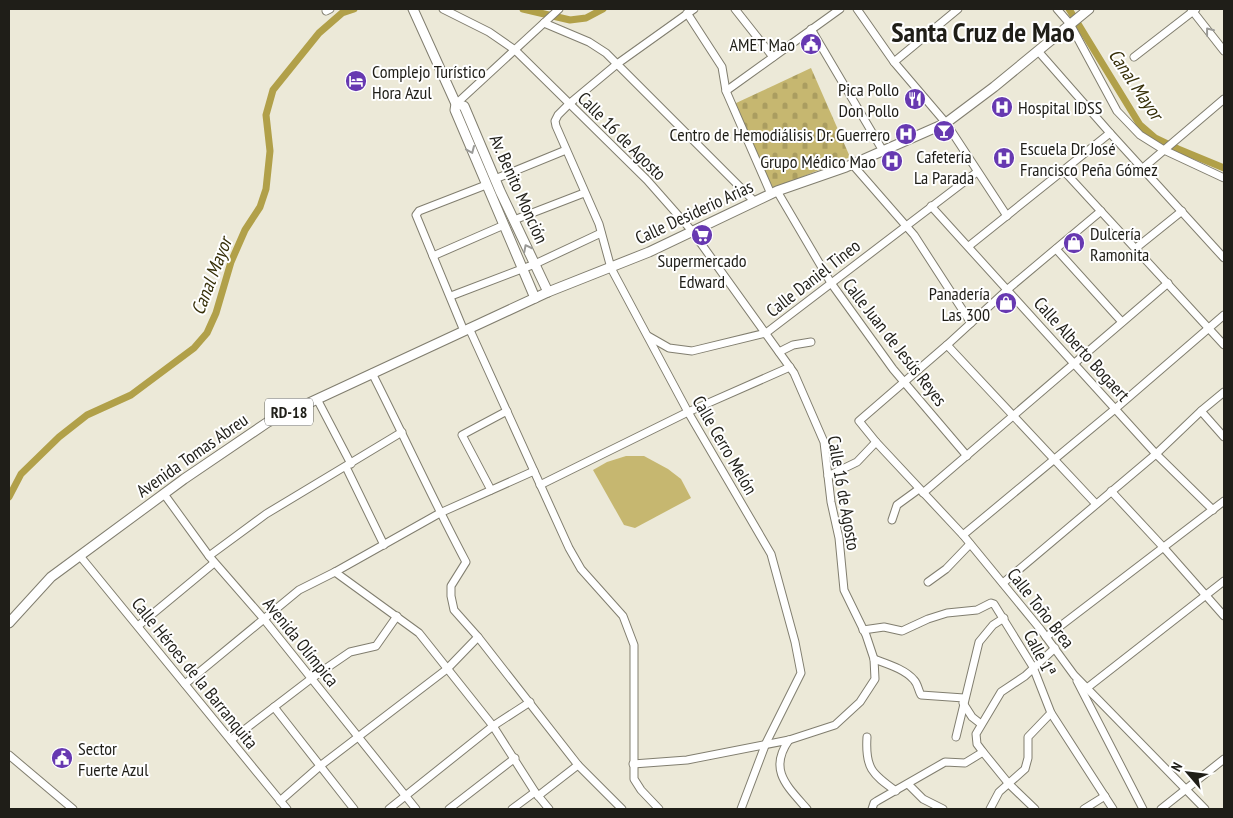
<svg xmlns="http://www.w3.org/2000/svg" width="1233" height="818" viewBox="0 0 1233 818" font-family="'PT Sans Narrow',sans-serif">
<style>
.green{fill:#c6b770}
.cemetery{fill:url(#cemetery-stones)}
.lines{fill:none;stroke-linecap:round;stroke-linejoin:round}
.canal{stroke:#b1a049;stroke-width:7}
.minor-casing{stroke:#817e6f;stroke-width:9}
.major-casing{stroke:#817e6f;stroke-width:11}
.minor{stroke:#fff;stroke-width:7}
.major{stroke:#fff;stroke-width:9}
.oneway{stroke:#9a9a97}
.labels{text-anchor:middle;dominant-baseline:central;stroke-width:4;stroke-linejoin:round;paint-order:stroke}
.shield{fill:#fff;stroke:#62625d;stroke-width:1}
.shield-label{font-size:16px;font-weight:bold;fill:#1f1e18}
.poi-label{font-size:18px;fill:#1f1e18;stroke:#fff;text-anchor:end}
.street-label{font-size:18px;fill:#1f1e18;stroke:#fff}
.water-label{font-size:19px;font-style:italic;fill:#362f08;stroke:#fff}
.town-label{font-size:28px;font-weight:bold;fill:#1f1e18;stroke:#fff}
</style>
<defs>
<pattern id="cemetery-stones" width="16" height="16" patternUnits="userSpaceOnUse" patternTransform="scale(1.25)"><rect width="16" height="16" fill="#c6b770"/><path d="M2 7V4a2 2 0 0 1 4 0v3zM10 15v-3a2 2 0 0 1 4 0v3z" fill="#aa9d60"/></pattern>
</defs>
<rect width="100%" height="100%" fill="#ece9d8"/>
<path class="green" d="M 626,456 L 644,456 L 668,469 L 681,479 L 691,498 L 635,528 L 624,525 L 593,470 L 607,462 Z"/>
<path class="cemetery" d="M 811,68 L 850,157 L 771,190 L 734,104 Z"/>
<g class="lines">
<g class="canal">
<path d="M 523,9 L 570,20 L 586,18 L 603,9"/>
<path d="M 1069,9 L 1140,125 L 1155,138 L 1178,149 L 1224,168"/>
<path d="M 9,497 L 21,474 L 59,437 L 87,415 L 131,395 L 194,348 L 207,333 L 216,313 L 231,262 L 245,230 L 260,207 L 266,189 L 270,151 L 266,115 L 273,90 L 319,33 L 342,13 L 354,9"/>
</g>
<g class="minor-casing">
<g id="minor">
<path d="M 443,9 L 489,32 L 515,50 L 647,180 L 692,231 L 794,373 L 824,442 L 831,502 L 839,538 L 844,590 L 866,635 L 874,659 L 875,679 L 860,702 L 835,725 L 789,740 L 687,760 L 633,764"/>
<path d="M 694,9 L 617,64 L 569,104 L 558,115 L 555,121 L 556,126 L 599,224 L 611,268 L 688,412 L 771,554 L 795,642 L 801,673 L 766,743 L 741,809"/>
<path d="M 735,9 L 773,57"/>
<path d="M 857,9 L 894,62 L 946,123 L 1007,216"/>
<path d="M 1057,9 L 1070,24 L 1117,111 L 1140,135 L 1164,150 L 1224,178"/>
<path d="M 1191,9 L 1224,51"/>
<path d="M 326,11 L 330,9"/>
<path d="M 687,13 L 722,67 L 726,91 L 771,194"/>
<path d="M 544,23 L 589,42 L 606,53 L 754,201"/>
<path d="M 811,29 L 883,151"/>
<path d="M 1038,51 L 1110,133 L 1224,258"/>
<path d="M 1134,57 L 1196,9"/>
<path d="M 894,62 L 958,9"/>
<path d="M 726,91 L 840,9"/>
<path d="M 456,104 L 559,9"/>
<path d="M 852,164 L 914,235 L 971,323"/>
<path d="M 1143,168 L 1224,99"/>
<path d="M 1063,170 L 1224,345"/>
<path d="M 495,179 L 566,150"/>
<path d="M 777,191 L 831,283 L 893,369 L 967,456"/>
<path d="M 931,206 L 1156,454 L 1213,510"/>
<path d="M 1101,211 L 1008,289 L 947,345 L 859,421 L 876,442 L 963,535 L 1041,630 L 1074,675 L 1205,809"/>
<path d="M 514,220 L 584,193"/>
<path d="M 969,246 L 1110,133"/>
<path d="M 1136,248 L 1182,211"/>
<path d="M 1056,249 L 1122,322"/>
<path d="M 433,256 L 504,225"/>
<path d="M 451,296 L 535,264 L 601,233"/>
<path d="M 469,328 L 569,548 L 581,569 L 623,616 L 634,645 L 634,779 L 641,790 L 659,809"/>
<path d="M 464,331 L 416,215 L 419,211 L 486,185"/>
<path d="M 648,336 L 669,348 L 692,351 L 766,333 L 977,172"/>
<path d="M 947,345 L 1096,504"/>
<path d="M 779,352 L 793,345 L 811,342"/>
<path d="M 372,373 C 404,436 433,500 466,562 L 451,586 L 451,596 L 454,610 L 478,637 L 578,765 L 622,809"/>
<path d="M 317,399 L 351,464"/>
<path d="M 1201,411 L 1224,437"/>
<path d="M 346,467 L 384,545"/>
<path d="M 828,476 L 857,462 L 876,442"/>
<path d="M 540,485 L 688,412 L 790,367"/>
<path d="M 491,490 L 462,435 L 507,411"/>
<path d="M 1111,491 L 1164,548 L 1224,616"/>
<path d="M 923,493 L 1168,283"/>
<path d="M 164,494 L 209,556 L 263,618 L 416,809"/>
<path d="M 892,520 L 897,505 L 919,489"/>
<path d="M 963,535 L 1115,409 L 1224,315"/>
<path d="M 80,556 L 287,809"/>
<path d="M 209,556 L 266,514 L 402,432"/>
<path d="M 335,572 L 419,633 L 493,726 L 535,792 L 549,809"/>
<path d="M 928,582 L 946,569 L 970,544"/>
<path d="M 1003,583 L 1156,454 L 1201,411 L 1224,392"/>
<path d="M 138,626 L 214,563"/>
<path d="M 863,630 L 884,627 L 902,631 L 928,619 L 947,613 L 977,610 L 991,603 L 994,604 L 1033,667 L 1051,713 L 1113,809"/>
<path d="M 1046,637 L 1224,501"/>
<path d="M 874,659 C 887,664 905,669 914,680 C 918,684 918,690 921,695 L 964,698"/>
<path d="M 1077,681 L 1143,809"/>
<path d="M 185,684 L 299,590 L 335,572 L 440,513 L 534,471"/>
<path d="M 1087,688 L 1224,581"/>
<path d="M 963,703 L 972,717 L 981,724"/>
<path d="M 274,707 L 354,809"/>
<path d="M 867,737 C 865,768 872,774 896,791"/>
<path d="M 956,737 L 979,642 L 993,625 L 1004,618"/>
<path d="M 231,740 L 312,678 L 350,652 L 376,646 L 397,616"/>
<path d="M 789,740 C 768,770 787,786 807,809"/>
<path d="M 9,755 L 73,809"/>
<path d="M 908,784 L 923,799 L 943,809"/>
<path d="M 538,796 L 578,765"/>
<path d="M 280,801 L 320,766 L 447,669 L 478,637"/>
<path d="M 389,809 L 493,726 L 530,702"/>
<path d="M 449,809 L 515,758"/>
<path d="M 512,809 L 535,792"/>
<path d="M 872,809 L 874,803 L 877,801 L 945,762 L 965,763 L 983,752"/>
<path d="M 990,809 L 999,792 L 1025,769 L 1028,758 L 1028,737 L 1051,713"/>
<path d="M 1035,809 L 1009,784 L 983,752 L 977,744 L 976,734 L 1001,692 L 1025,676 L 1055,648"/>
<path d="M 1084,809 L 1105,796"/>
<path d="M 1161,809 L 1224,759"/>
</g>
</g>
<g class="major-casing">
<g id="major">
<path d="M 413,9 L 456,104 L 455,110 L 535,298"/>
<path d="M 456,104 L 464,106 L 500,191 L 548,292"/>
<path d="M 9,623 L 51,577 L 184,479 L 268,422 L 548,292 L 649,252 L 777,191 L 846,167 L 946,123 L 994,87 L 1089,9"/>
</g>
</g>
<use href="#minor" class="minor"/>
<use href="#major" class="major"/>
</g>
<defs><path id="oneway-chevron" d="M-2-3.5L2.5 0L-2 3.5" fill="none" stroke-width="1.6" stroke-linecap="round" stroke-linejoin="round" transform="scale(1.25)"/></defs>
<g class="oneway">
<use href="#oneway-chevron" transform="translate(1209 31) rotate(-128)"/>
<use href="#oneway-chevron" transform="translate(471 150) rotate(67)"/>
<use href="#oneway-chevron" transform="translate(527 248) rotate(-117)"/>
</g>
<defs>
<g id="civic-disc" transform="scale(1.125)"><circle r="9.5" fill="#6739b1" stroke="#fff"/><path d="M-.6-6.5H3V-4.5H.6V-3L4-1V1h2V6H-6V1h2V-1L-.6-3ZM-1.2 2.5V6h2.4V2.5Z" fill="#fff"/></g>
<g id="hotel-disc" transform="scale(1.125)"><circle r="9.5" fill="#6739b1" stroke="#fff"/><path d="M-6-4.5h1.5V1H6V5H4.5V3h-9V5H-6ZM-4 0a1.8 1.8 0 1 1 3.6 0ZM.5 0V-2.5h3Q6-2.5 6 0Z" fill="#fff"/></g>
<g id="restaurant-disc" transform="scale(1.125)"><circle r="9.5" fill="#6739b1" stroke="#fff"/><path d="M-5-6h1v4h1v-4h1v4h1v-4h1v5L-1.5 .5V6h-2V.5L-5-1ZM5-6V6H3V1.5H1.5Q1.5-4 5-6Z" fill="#fff"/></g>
<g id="hospital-disc" transform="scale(1.125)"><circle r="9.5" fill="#6739b1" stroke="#fff"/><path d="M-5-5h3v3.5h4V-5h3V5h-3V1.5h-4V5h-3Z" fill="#fff"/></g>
<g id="bar-disc" transform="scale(1.125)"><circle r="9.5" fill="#6739b1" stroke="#fff"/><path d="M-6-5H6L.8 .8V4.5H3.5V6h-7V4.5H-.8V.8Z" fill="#fff"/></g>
<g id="supermarket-disc" transform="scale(1.125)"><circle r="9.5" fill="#6739b1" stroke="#fff"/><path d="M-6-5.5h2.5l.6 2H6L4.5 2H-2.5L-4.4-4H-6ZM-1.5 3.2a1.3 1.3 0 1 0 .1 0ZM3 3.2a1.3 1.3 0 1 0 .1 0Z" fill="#fff"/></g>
<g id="shop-disc" transform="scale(1.125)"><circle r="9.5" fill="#6739b1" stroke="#fff"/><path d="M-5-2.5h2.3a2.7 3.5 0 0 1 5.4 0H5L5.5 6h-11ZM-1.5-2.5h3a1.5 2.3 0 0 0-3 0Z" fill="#fff"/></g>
</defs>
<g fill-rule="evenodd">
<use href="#civic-disc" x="811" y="44"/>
<use href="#hotel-disc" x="356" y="81"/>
<use href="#restaurant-disc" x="915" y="99"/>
<use href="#hospital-disc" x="1002" y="107"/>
<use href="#bar-disc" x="944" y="131"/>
<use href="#hospital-disc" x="906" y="134"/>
<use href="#hospital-disc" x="1004" y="158"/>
<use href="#hospital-disc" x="892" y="161"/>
<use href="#supermarket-disc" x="702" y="235"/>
<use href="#shop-disc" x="1074" y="243"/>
<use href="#shop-disc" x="1006" y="303"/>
<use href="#civic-disc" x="62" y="758"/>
</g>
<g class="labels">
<rect class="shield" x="265" y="398.5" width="48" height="27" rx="4"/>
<g class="shield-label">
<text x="289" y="412">RD-18</text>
</g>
<g class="poi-label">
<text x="795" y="44">AMET Mao</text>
<text x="372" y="71" text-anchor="start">Complejo Turístico<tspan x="372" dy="21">Hora Azul</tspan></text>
<text x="899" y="89">Pica Pollo<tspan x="899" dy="21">Don Pollo</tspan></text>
<text x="1018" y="107" text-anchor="start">Hospital IDSS</text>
<text x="890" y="134">Centro de Hemodiálisis Dr. Guerrero</text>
<text x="1020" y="148" text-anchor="start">Escuela Dr. José<tspan x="1020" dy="21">Francisco Peña Gómez</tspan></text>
<text x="944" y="156" text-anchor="middle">Cafetería<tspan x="944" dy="21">La Parada</tspan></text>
<text x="876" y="161">Grupo Médico Mao</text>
<text x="1090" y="233" text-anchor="start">Dulcería<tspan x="1090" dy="21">Ramonita</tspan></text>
<text x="702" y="260" text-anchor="middle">Supermercado<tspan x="702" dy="21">Edward</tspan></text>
<text x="990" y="293">Panadería<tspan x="990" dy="21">Las 300</tspan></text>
<text x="78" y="748" text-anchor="start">Sector<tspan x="78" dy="21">Fuerte Azul</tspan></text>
</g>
<g class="street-label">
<text transform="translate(622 136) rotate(45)">Calle 16 de Agosto</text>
<text transform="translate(519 189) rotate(66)">Av. Benito Monción</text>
<text transform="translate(694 212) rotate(-25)">Calle Desiderio Arias</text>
<text transform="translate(813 278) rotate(-38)">Calle Daniel Tineo</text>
<text transform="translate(895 342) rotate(52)">Calle Juan de Jesús Reyes</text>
<text transform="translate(1082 349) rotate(48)">Calle Alberto Bogaert</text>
<text transform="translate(725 445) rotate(60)">Calle Cerro Melón</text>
<text transform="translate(192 455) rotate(-35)">Avenida Tomas Abreu</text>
<text transform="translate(844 493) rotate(80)">Calle 16 de Agosto</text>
<text transform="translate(1041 608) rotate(52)">Calle Toño Brea</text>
<text transform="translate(301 642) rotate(51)">Avenida Olímpica</text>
<text transform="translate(1040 653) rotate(63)">Calle 1ª</text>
<text transform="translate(195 673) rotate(51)">Calle Héroes de la Barranquita</text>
</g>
<g class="water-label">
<text transform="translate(1136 84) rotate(56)">Canal Mayor</text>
<text transform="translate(211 276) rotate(-69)">Canal Mayor</text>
</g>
<g class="town-label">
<text x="983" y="31">Santa Cruz de Mao</text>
</g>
</g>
<rect width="1233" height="818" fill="none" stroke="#1f1e18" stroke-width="20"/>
<g transform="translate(1188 773) rotate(298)" stroke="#ffffff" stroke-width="4" paint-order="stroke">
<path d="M0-4L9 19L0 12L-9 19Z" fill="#1f1e18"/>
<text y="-8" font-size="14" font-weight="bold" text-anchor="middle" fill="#1f1e18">N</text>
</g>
</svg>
